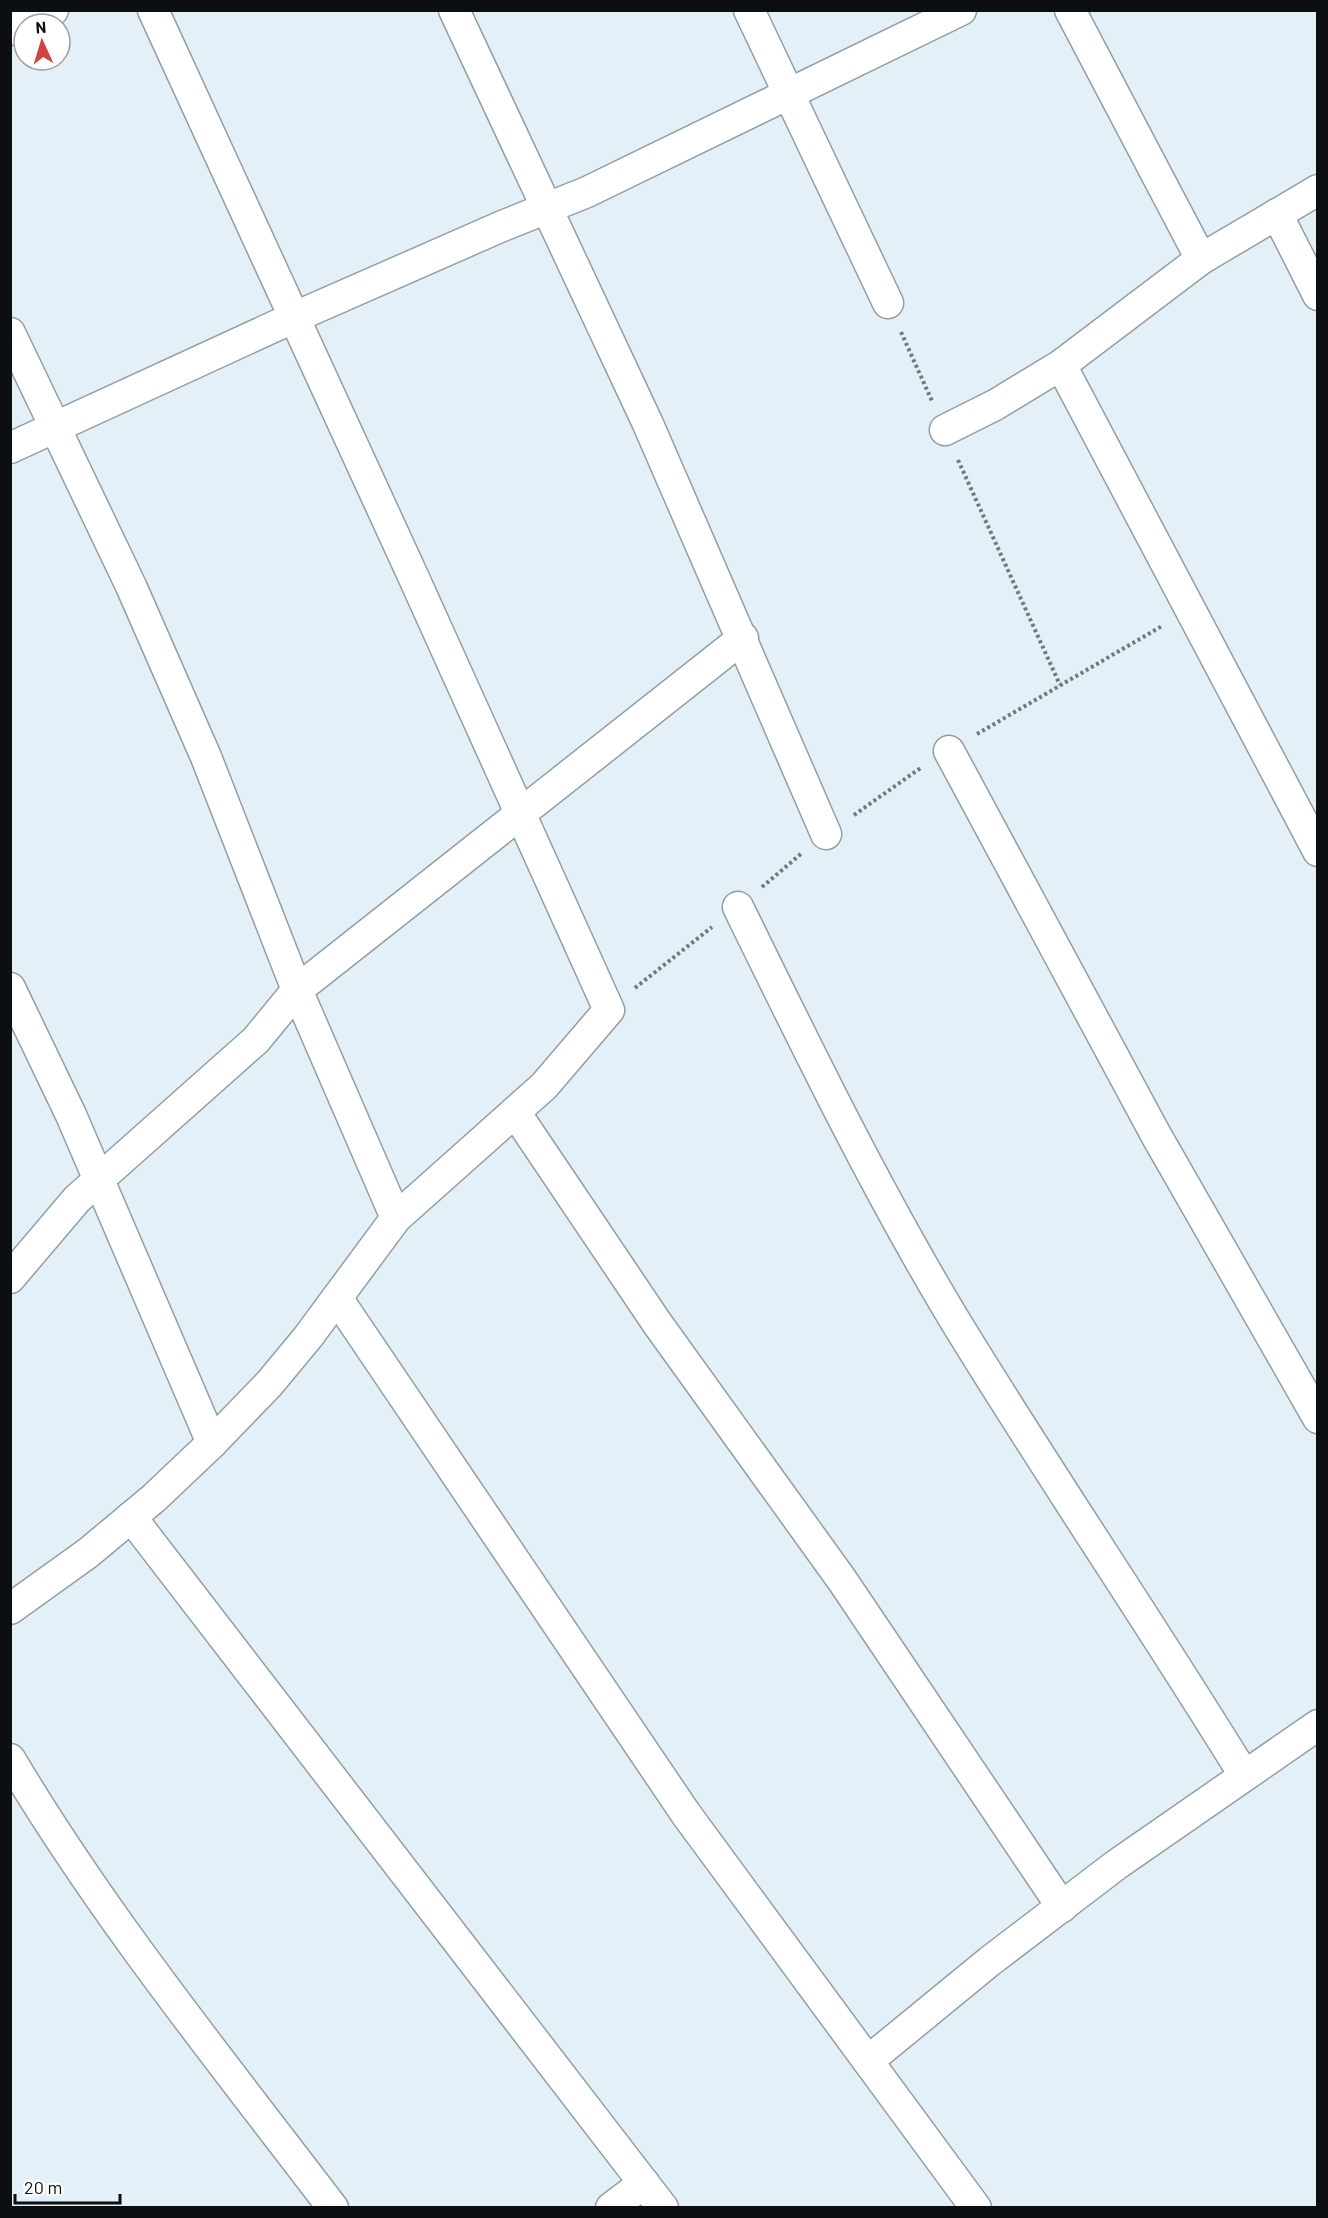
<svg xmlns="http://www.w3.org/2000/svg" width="1328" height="2218" viewBox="0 0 1328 2218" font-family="Barlow,sans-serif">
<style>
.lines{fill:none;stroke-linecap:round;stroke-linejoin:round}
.minor-casing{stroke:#939ea4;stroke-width:33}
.path{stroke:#71797e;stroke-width:4;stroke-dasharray:3 3;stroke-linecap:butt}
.minor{stroke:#fff;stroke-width:30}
</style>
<rect width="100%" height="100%" fill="#e4f0f7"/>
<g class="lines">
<g class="minor-casing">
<g id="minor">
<path d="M 454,10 L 648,424 L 826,834"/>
<path d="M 749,10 L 888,303"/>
<path d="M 1070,10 L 1201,259"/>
<path d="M 10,30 L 53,10"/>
<path d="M 1277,214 L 1318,295"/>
<path d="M 10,333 L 131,586 L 206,757 L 297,990 L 396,1218"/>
<path d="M 1061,365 L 1318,851"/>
<path d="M 945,430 L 995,405 L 1061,365 L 1201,259 L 1318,190"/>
<path d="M 10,448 L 295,317 L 500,227 L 587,192 L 961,10"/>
<path d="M 949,751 L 1156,1135 L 1318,1418"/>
<path d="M 738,907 C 806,1046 874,1186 954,1319 C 1048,1473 1150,1622 1244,1775"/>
<path d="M 10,988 L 71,1115 L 212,1443"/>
<path d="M 515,1112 L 657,1323 L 842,1580 L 1062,1907"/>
<path d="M 10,1278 L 77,1199 L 256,1040 L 297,990 L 743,638"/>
<path d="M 337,1298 L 686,1814 L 976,2208"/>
<path d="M 131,1517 L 663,2208"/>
<path d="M 10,1609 L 88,1553 L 154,1498 L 212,1443 L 269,1384 L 308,1337 L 396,1218 L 544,1086 L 609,1010 L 413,576 L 153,10"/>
<path d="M 10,1759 C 104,1917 222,2062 333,2208"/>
<path d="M 868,2061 L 990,1961 L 1116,1865 L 1318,1725"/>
<path d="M 611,2208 L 644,2183"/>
</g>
</g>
<g class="path">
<path d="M 901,332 L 932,401"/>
<path d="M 958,460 L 1060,685"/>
<path d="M 977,734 L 1162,626"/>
<path d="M 854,815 L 922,767"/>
<path d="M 762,887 L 802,853"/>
<path d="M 635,988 L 712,927"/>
</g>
<use href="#minor" class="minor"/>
</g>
<rect width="1328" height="2218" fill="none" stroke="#0b0f11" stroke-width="24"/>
<g transform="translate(42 42) rotate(356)"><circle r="28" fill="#ffffff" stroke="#9d9fa0" stroke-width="1.5"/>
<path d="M0-4.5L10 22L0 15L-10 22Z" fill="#d24344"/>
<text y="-9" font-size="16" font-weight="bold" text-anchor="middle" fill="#0b0f11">N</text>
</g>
<path d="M15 2194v9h105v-9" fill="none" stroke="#0b0f11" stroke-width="3"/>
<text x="24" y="2194" font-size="18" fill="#0b0f11" stroke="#ffffff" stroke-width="4.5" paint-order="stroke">20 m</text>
</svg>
